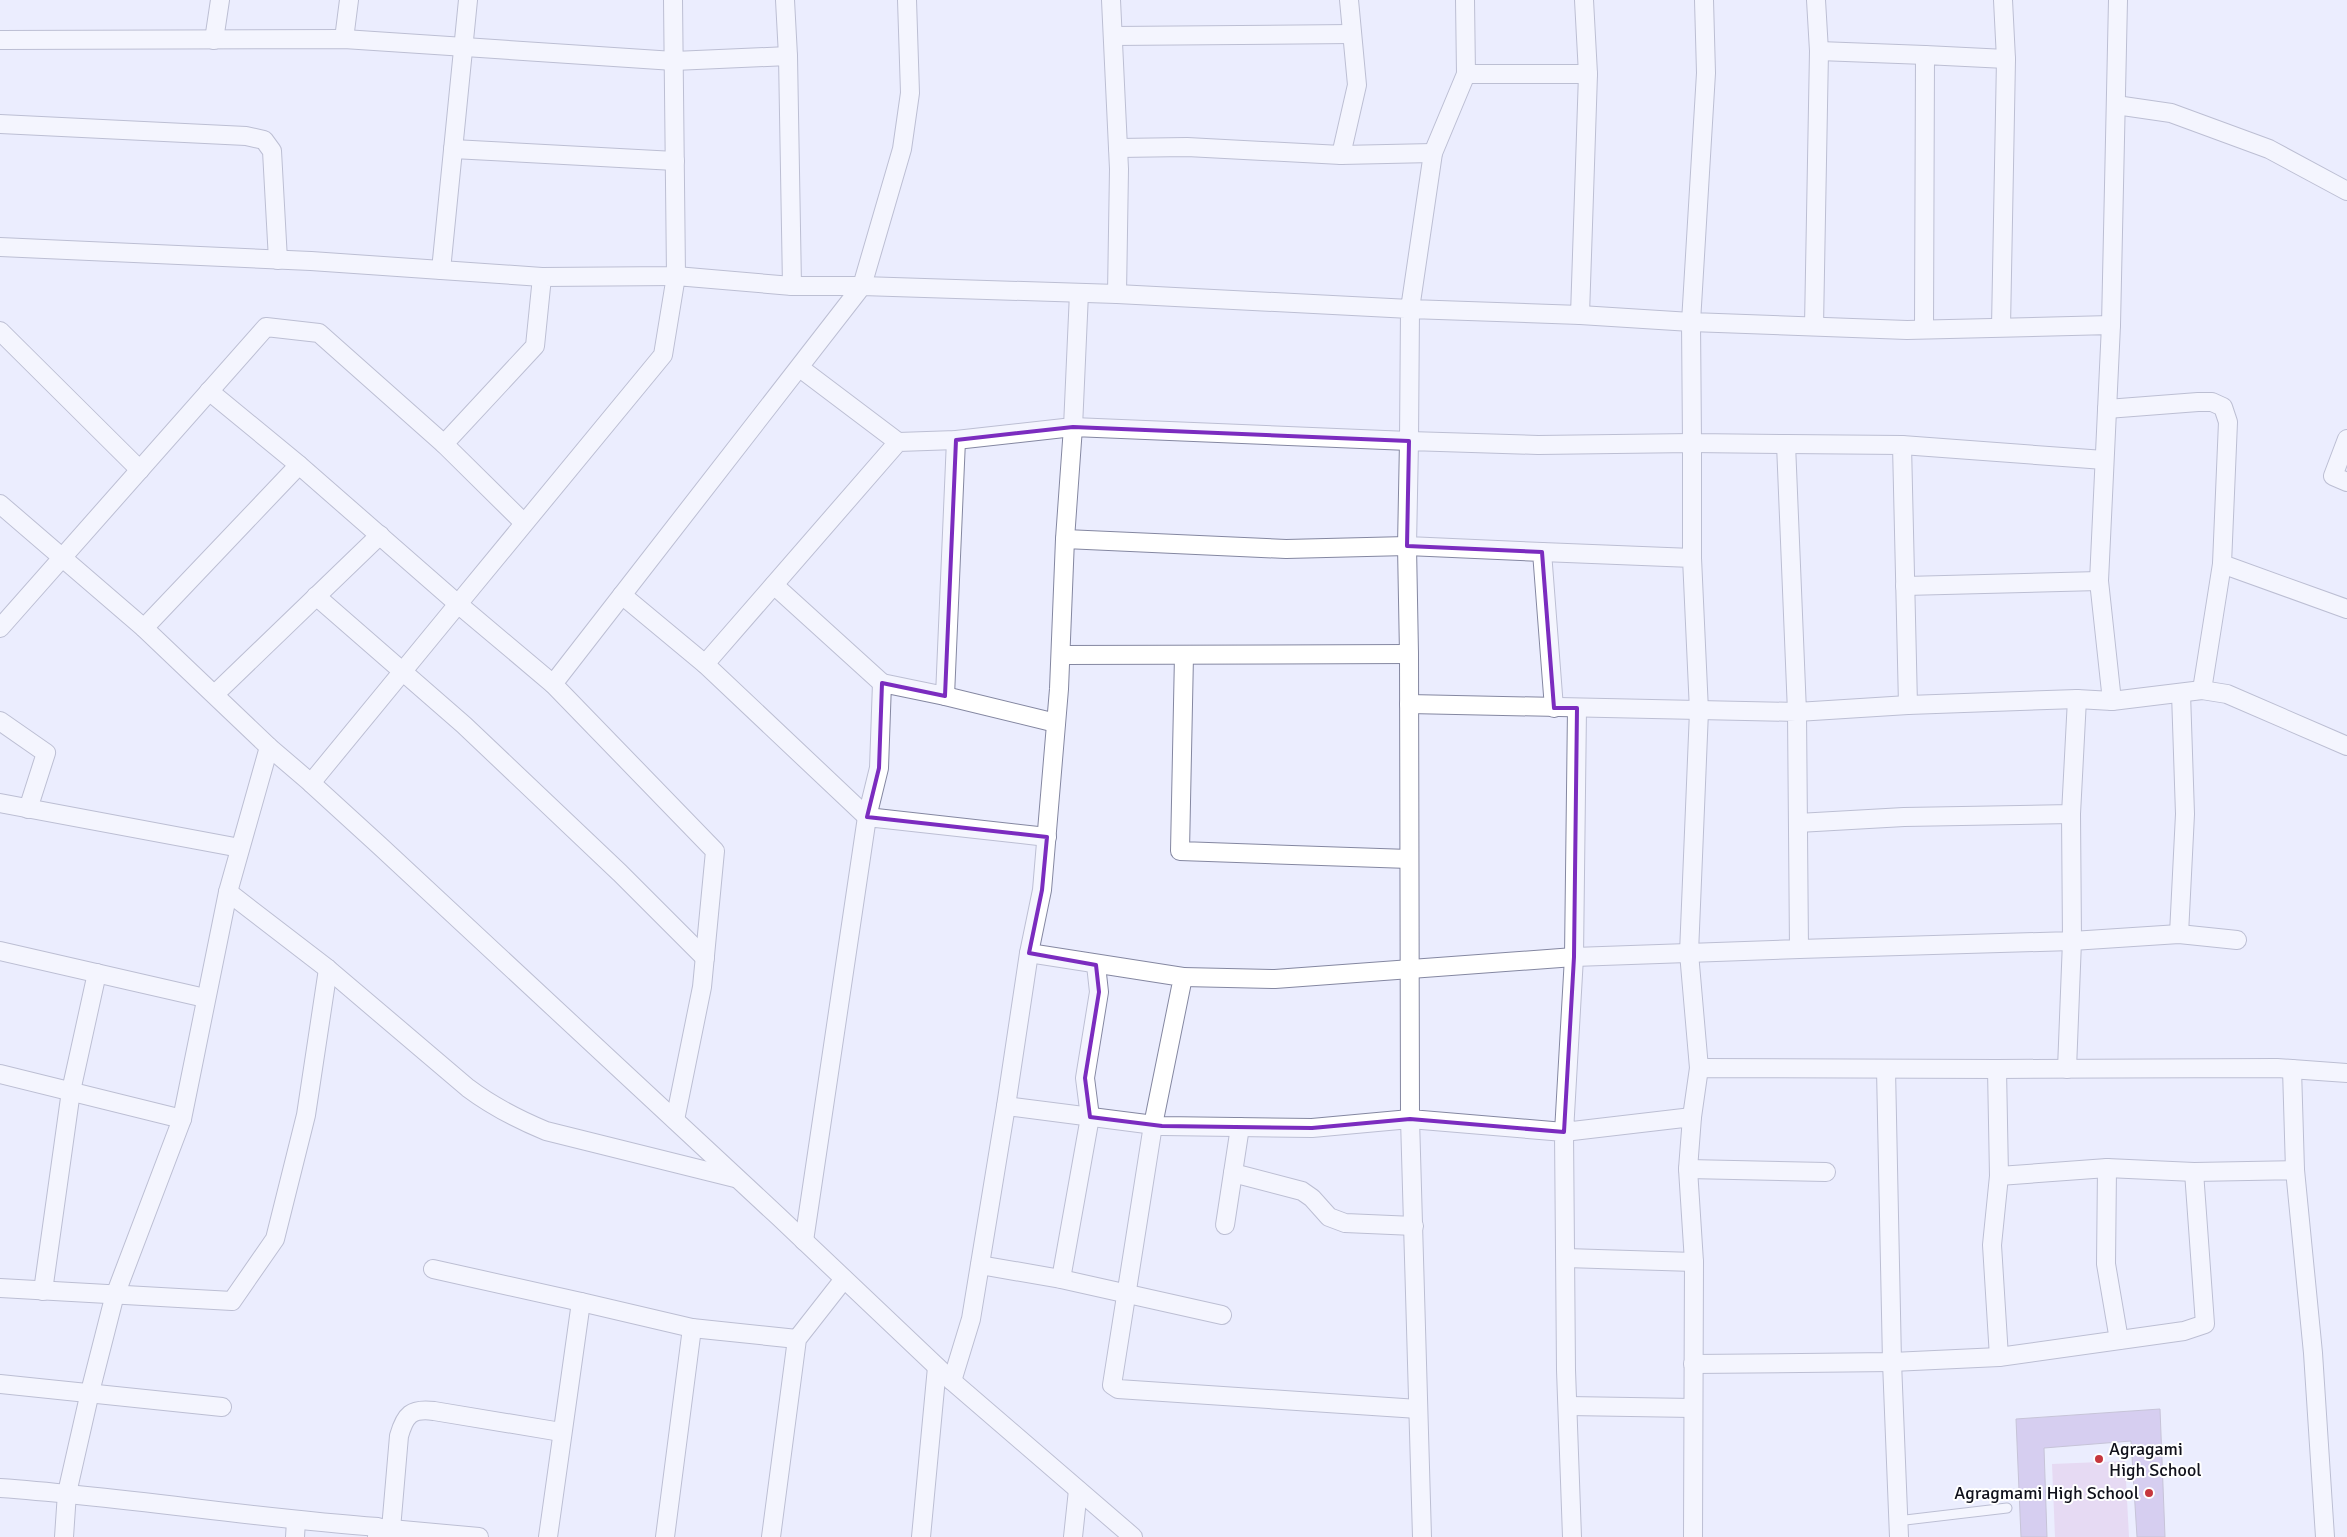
<svg xmlns="http://www.w3.org/2000/svg" width="2347" height="1537" viewBox="0 0 2347 1537" font-family="Signika,sans-serif">
<style>
.green{fill:#e1c3e7}
.building{fill:#bca9e0;stroke:#9a91ab}
.lines{fill:none;stroke-linecap:round;stroke-linejoin:round}
.service-casing{stroke:#8487a1;stroke-width:11}
.minor-casing{stroke:#8487a1;stroke-width:20}
.service{stroke:#fff;stroke-width:9}
.minor{stroke:#fff;stroke-width:18}
.marked{fill:none;stroke:#7b2cbf;stroke-width:4;stroke-linejoin:round}
.poi-dot{fill:#c6373e;stroke:#fff;stroke-width:2}
.labels{text-anchor:middle;dominant-baseline:central;stroke-width:4;stroke-linejoin:round;paint-order:stroke}
.poi-label{font-size:18px;fill:#10111b;stroke:#fff;text-anchor:start}
</style>
<rect width="100%" height="100%" fill="#ebedfe"/>
<path class="green" d="M 2125,1461 L 2129,1537 L 2055,1537 L 2052,1464 Z"/>
<path class="building" d="M 2160,1409 L 2165,1537 L 2137,1537 L 2131,1441 L 2044,1448 L 2047,1537 L 2021,1537 L 2016,1419 Z"/>
<g class="lines">
<g class="service-casing">
<path id="service" d="M 1897,1521 L 2007,1508"/>
</g>
<g class="minor-casing">
<g id="minor">
<path d="M 468,0 L 441,270 L 542,277"/>
<path d="M 785,0 L 788,56"/>
<path d="M 1465,0 L 1466,74"/>
<path d="M 1584,0 L 1588,74"/>
<path d="M 1704,0 L 1706,73 L 1691,322 L 1907,330 L 2111,325 L 2099,581 L 2112,701"/>
<path d="M 1113,36 L 1352,34"/>
<path d="M 344,39 L 349,0"/>
<path d="M 0,40 L 344,39 L 674,61 L 788,56 L 792,286 L 862,286 L 902,149 L 910,93 L 907,0"/>
<path d="M 214,40 L 220,0"/>
<path d="M 1819,51 L 1925,55"/>
<path d="M 2116,105 L 2171,113 L 2269,149 L 2347,191"/>
<path d="M 0,124 L 246,136 L 264,140 L 272,151 L 278,260"/>
<path d="M 1118,148 L 1187,147 L 1341,155 L 1433,153"/>
<path d="M 453,149 L 675,161"/>
<path d="M 1341,155 L 1357,85 L 1349,0"/>
<path d="M 0,247 L 311,261 L 441,270"/>
<path d="M 1580,315 L 1691,322 L 1692,443 L 1786,444 L 1797,712 L 1908,705 L 2077,699 L 2112,701 L 2202,690 L 2227,694 L 2347,746"/>
<path d="M 2111,325 L 2118,0"/>
<path d="M 1814,326 L 1819,51 L 1816,0"/>
<path d="M 2001,327 L 2006,59 L 2003,0"/>
<path d="M 1924,329 L 1925,55 L 2006,59"/>
<path d="M 0,331 L 140,470"/>
<path d="M 800,368 L 898,442"/>
<path d="M 209,391 L 299,465"/>
<path d="M 2107,409 L 2198,402 L 2212,402 L 2223,407 L 2228,422 L 2222,564 L 2347,609"/>
<path d="M 2347,439 L 2333,476 L 2347,482"/>
<path d="M 1786,444 L 1902,445 L 1908,705"/>
<path d="M 1902,445 L 2104,460"/>
<path d="M 0,504 L 144,628 L 269,747 L 311,783 L 380,846 L 778,1216 L 952,1381 L 1133,1537"/>
<path d="M 524,523 L 444,444 L 535,346 L 542,277 L 676,276 L 673,0"/>
<path d="M 1065,539 L 1073,427 L 1409,441 L 1410,309 L 1433,153 L 1466,74 L 1588,74 L 1580,315 L 1410,309 L 1117,294 L 1119,169 L 1111,0"/>
<path d="M 1542,552 L 1692,558 L 1699,711 L 1689,953 L 1699,1068"/>
<path d="M 774,585 L 882,683"/>
<path d="M 1905,586 L 2099,581"/>
<path d="M 622,595 L 705,664 L 898,442 L 956,440 L 1073,427 L 1079,293"/>
<path d="M 316,596 L 464,725 L 620,873 L 705,958"/>
<path d="M 0,628 L 266,327 L 319,333 L 444,444"/>
<path d="M 144,628 L 299,465 L 458,604 L 663,355 L 676,276 L 792,286"/>
<path d="M 1061,655 L 1409,654"/>
<path d="M 1184,655 L 1180,851 L 1409,859"/>
<path d="M 705,664 L 867,817 L 879,768 L 882,683 L 945,696 L 956,440"/>
<path d="M 2202,690 L 2222,564"/>
<path d="M 215,694 L 380,535"/>
<path d="M 945,696 L 1056,723"/>
<path d="M 1554,708 L 1542,552 L 1407,546 L 1409,441 L 1538,445 L 1692,443 L 1692,558"/>
<path d="M 1577,708 L 1574,957 L 1564,1132 L 1692,1117 L 1688,1169 L 1694,1262 L 1693,1537"/>
<path d="M 0,721 L 46,753 L 28,809"/>
<path d="M 311,783 L 458,604 L 553,684"/>
<path d="M 0,803 L 240,848"/>
<path d="M 1798,823 L 1904,817 L 2071,814 L 2077,699"/>
<path d="M 228,892 L 328,969 L 468,1088 C 492,1106 517,1119 546,1131 L 735,1178"/>
<path d="M 2179,934 L 2185,814 L 2181,693"/>
<path d="M 1799,949 L 2072,941 L 2071,814"/>
<path d="M 0,951 L 205,998"/>
<path d="M 1029,953 L 1183,977 L 1153,1125 L 1112,1385 L 1118,1389 L 1418,1409"/>
<path d="M 1183,977 L 1275,979 L 1574,957 L 1799,949 L 1797,712 L 1409,704"/>
<path d="M 1886,1069 L 1892,1362 L 1899,1537"/>
<path d="M 1997,1069 L 1999,1176 L 1992,1245 L 1999,1357"/>
<path d="M 2067,1069 L 2072,941 L 2179,934 L 2237,940"/>
<path d="M 2292,1069 L 2295,1170"/>
<path d="M 0,1074 L 182,1119"/>
<path d="M 1006,1106 L 1029,953 L 1042,890 L 1059,689 L 1065,539 L 1286,549 L 1407,546 L 1409,654 L 1410,1119 L 1564,1132 L 1566,1370 L 1572,1537"/>
<path d="M 1692,1117 L 1699,1068 L 1997,1069 L 2277,1068 L 2347,1073"/>
<path d="M 675,1120 L 702,987 L 715,851 L 553,684 L 862,286 L 1117,294"/>
<path d="M 2107,1168 L 2106,1264 L 2119,1340"/>
<path d="M 1688,1169 L 1826,1172"/>
<path d="M 1233,1173 L 1302,1191 L 1312,1198 L 1329,1217 L 1345,1223 L 1414,1226"/>
<path d="M 1999,1176 L 2107,1168 L 2194,1172 L 2295,1170 L 2313,1353 L 2325,1537"/>
<path d="M 1225,1225 L 1240,1127"/>
<path d="M 804,1241 L 867,817 L 1047,837"/>
<path d="M 1566,1258 L 1694,1262"/>
<path d="M 980,1265 L 1061,1279 L 1222,1315"/>
<path d="M 433,1269 L 581,1302 L 548,1537"/>
<path d="M 1061,1279 L 1090,1117 L 1085,1078 L 1099,992 L 1096,965"/>
<path d="M 0,1288 L 232,1301 L 275,1239 L 306,1115 L 328,969"/>
<path d="M 43,1291 L 71,1091 L 97,973"/>
<path d="M 581,1302 L 692,1328 L 797,1339"/>
<path d="M 1693,1364 L 1892,1362 L 1999,1357 L 2184,1331 L 2205,1324 L 2194,1172"/>
<path d="M 952,1381 L 971,1319 L 1006,1106 L 1162,1126 L 1312,1128 L 1410,1119 L 1422,1537"/>
<path d="M 0,1384 L 222,1407"/>
<path d="M 1568,1406 L 1693,1408"/>
<path d="M 0,1488 C 127,1497 252,1518 378,1527 L 377,1537"/>
<path d="M 380,1528 L 479,1537"/>
<path d="M 391,1529 L 399,1436 C 405,1415 411,1408 434,1411 L 561,1432"/>
<path d="M 64,1537 L 67,1493 L 90,1392 L 114,1298 L 182,1119 L 228,892 L 269,747"/>
<path d="M 295,1537 L 296,1521"/>
<path d="M 665,1537 L 692,1328"/>
<path d="M 771,1537 L 797,1339 L 844,1279"/>
<path d="M 921,1537 L 937,1367"/>
<path d="M 1073,1537 L 1078,1490"/>
</g>
</g>
<use href="#service" class="service"/>
<use href="#minor" class="minor"/>
</g>
<path d="M0 0H2347V1537H0ZM 1073,427 L 1409,441 L 1407,546 L 1542,552 L 1554,708 L 1577,708 L 1574,957 L 1564,1132 L 1410,1119 L 1312,1128 L 1162,1126 L 1090,1117 L 1085,1078 L 1099,992 L 1096,965 L 1029,953 L 1042,890 L 1047,837 L 867,817 L 879,768 L 882,683 L 945,696 L 956,440 Z" fill="#ebedfe" fill-opacity=".55" fill-rule="evenodd"/>
<path class="marked" d="M 1073,427 L 1409,441 L 1407,546 L 1542,552 L 1554,708 L 1577,708 L 1574,957 L 1564,1132 L 1410,1119 L 1312,1128 L 1162,1126 L 1090,1117 L 1085,1078 L 1099,992 L 1096,965 L 1029,953 L 1042,890 L 1047,837 L 867,817 L 879,768 L 882,683 L 945,696 L 956,440 Z"/>
<g class="poi-dot">
<circle cx="2099" cy="1459" r="5"/>
<circle cx="2149" cy="1493" r="5"/>
</g>
<g class="labels">
<g class="poi-label">
<text x="2109" y="1449">Agragami<tspan x="2109" dy="21">High School</tspan></text>
<text x="2139" y="1493" text-anchor="end">Agragmami High School</text>
</g>
</g>
</svg>
